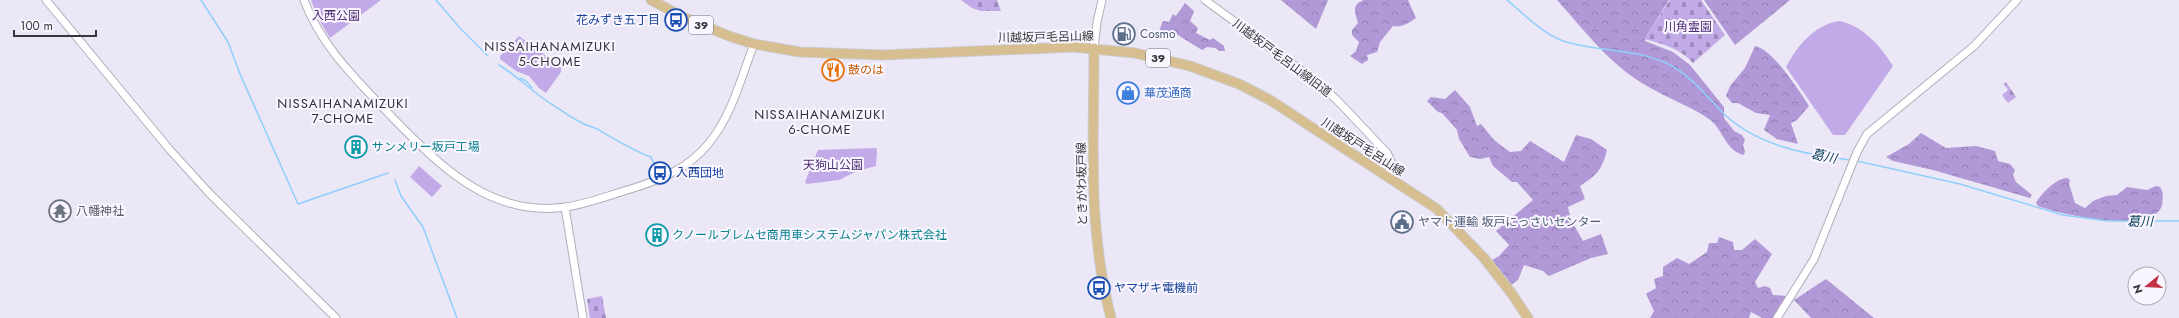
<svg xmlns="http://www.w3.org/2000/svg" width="2179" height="318" viewBox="0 0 2179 318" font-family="Jost,'Noto Sans JP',sans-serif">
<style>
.green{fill:#c1aae7}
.forest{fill:url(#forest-crowns)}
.cemetery{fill:url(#cemetery-stones)}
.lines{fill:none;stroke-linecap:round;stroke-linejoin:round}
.stream{stroke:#8ecffc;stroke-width:1.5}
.minor-casing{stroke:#b2adbb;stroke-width:9}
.major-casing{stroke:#cbcbcc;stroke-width:11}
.minor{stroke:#fff;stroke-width:7}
.major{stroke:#d6be91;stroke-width:9}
.labels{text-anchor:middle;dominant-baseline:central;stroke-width:4;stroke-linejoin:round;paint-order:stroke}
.shield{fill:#f9f6ff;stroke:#717076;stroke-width:1}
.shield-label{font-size:11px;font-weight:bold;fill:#37363b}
.park-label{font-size:12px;fill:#4e2d76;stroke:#f9f6ff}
.transit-label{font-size:12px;fill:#164399;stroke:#f9f6ff;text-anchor:start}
.service-label{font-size:12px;fill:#4e5e75;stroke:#f9f6ff;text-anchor:start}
.street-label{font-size:12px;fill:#37363b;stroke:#f9f6ff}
.food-label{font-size:12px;fill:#c56008;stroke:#f9f6ff;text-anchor:start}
.shop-label{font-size:12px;fill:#366cbe;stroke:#f9f6ff;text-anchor:start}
.culture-label{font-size:12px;fill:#0d838f;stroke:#f9f6ff;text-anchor:start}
.worship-label{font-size:12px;fill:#5b616d;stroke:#f9f6ff;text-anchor:start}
.neighbourhood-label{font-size:13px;letter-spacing:1px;fill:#34303c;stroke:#f9f6ff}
.water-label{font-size:13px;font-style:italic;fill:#0e415e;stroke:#f9f6ff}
</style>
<defs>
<pattern id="forest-crowns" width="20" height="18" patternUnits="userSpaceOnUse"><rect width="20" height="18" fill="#b199d7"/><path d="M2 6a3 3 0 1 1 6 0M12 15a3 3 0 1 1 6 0" fill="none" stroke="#917eb0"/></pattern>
<pattern id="cemetery-stones" width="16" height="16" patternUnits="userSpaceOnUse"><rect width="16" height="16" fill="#c1aae7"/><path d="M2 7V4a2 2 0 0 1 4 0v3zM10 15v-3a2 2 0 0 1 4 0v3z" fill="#9e8bbc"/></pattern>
</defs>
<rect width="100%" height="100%" fill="#ece7f6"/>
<g class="green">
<path d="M 311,0 L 381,0 L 330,38 L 318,18 Z"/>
<path d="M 1839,21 C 1864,26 1880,46 1893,66 L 1845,135 L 1833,135 L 1786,67 C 1797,46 1814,25 1839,21 Z"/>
<path d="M 519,36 L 561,67 L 561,72 L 546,93 L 539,88 L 529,76 L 516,71 L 500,59 L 500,56 Z"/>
<path d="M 875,148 L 877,149 L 876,166 L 857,171 L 839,180 L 807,184 L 805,182 L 818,150 Z"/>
<path d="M 419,166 L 442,186 L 432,197 L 410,177 Z"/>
</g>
<g class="forest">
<path d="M 1281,0 L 1328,0 L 1316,29 Z"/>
<path d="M 1364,0 L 1408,0 L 1416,18 C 1410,23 1400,28 1393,26 L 1380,42 L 1377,52 L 1367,55 L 1368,60 L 1362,64 L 1350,56 L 1356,51 L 1359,42 L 1352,35 L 1352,30 L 1358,23 C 1356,13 1350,5 1364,0 Z"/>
<path d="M 1557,0 L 1669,0 L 1645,38 L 1645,41 L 1673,52 L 1690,65 L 1724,107 L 1724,118 L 1734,131 L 1742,135 L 1745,140 L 1743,145 L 1745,151 L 1744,155 C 1725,151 1724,130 1709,119 C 1690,106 1667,98 1647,86 C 1611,66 1584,30 1557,0 Z"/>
<path d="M 1704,0 L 1790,0 L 1735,45 Z"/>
<path d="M 1185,3 L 1194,11 L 1190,21 L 1198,28 L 1196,33 L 1210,40 L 1213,38 L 1224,46 L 1225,51 L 1219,51 L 1216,48 L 1207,47 L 1202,50 L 1173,32 L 1162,34 L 1159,31 L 1163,21 L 1169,22 L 1173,14 L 1176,16 Z"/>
<path d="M 1755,46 C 1773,49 1799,91 1809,106 L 1797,120 L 1791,123 L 1798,144 L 1777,139 L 1764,130 L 1770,115 L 1756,113 L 1738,103 L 1732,103 L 1726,96 L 1730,86 L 1745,68 Z"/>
<path d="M 1455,90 L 1470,107 L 1477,126 L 1481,124 L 1494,140 L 1510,152 L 1521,151 L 1530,141 L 1564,162 L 1576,135 L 1591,139 L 1607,150 C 1602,170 1597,175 1580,186 L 1585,199 L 1568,207 L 1571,220 L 1583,241 L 1601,234 L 1608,254 L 1591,258 L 1549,276 L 1543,271 L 1524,265 L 1518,280 L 1511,285 L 1492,260 L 1499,256 L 1509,245 L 1496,231 L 1533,200 L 1517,182 L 1512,182 L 1493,166 L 1489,157 L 1480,159 L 1470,157 L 1459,139 L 1457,130 L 1442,113 L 1438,112 L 1427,101 L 1431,97 L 1445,99 Z"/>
<path d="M 1921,133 L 1946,148 L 1976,146 L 1995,151 L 1998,161 L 2010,164 L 2015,170 L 2013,175 L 2016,182 L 2032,195 L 2030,198 L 1933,170 L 1893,161 L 1886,157 L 1909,144 Z"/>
<path d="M 2067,178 L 2070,180 L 2069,184 L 2075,203 L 2085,208 L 2093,201 L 2106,196 L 2117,195 L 2127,187 L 2147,190 L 2156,186 L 2160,187 C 2164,193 2163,198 2162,205 C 2154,236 2059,214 2038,206 L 2036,203 C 2042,193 2055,179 2067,178 Z"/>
<path d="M 1719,237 L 1733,242 L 1734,250 L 1742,250 L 1755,239 L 1772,254 L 1755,282 L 1758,288 L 1765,286 L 1770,288 L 1773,295 L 1787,296 L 1779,318 L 1762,318 L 1751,312 L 1749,318 L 1650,318 L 1654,311 L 1646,294 L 1656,288 L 1654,279 L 1663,276 L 1663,267 L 1677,258 L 1689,264 L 1707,252 L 1709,243 L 1717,243 Z"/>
<path d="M 1826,279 L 1874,318 L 1811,318 L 1794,300 Z"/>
</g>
<g class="cemetery">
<path d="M 961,0 L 997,0 L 1001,11 L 981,11 L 972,8 Z"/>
<path d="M 1670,0 L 1701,0 L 1725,35 L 1693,63 C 1681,49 1661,43 1644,39 Z"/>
<path d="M 2006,82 L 2016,97 L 2008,103 L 2002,95 L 2008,90 L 2004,84 Z"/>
<path d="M 602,296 L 606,318 L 590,318 L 587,299 Z"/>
</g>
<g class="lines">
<g class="stream">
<path d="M 201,0 L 228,42 L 240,74 L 298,204 L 388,173"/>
<path d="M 436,0 L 460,28 L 488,56"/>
<path d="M 1507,0 C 1525,15 1542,33 1563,41 C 1597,52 1633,48 1666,63 C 1690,74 1707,97 1725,115 C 1759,146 1807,155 1851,160"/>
<path d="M 499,65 C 519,77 533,93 553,105 C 562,111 572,118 582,123 C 587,126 594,127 599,130 C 616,140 632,150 651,157 L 656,169"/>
<path d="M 520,78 L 526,81 L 532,88"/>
<path d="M 1857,161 L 1960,184 L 2063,215 L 2107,221 L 2179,221"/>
<path d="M 395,180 L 401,196 L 423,227 L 457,318"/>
</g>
<g class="minor-casing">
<g id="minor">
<path d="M 46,0 L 170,150 L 210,194 L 336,318"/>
<path d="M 304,0 C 321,46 356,79 389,114 C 438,164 489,218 566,207 C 586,204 605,197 624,191 C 655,182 688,170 709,143 C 732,115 741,78 754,44"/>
<path d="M 1205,0 L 1314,80 L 1337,100 L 1387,153 L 1391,161 L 1388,178"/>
<path d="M 1094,48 L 1097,22 L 1102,0"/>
<path d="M 565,207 L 583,318"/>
<path d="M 1777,318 L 1814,259 L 1857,152 L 1867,134 L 1974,46 L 2017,0"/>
</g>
</g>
<g class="major-casing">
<g id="major">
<path d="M 651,0 L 683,17 L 729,36 L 754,44 L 800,52 L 883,55 L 1073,47 L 1135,53 L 1190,66 L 1239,84 L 1270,100 L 1437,209 L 1484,258 L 1512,294 L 1528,318"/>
<path d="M 1094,48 C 1094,141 1087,226 1111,318"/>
</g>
</g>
<use href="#minor" class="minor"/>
<use href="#major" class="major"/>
</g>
<defs>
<g id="bus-ring" transform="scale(1.15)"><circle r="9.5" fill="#f9f6ff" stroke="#1a4fb4" stroke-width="1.5"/><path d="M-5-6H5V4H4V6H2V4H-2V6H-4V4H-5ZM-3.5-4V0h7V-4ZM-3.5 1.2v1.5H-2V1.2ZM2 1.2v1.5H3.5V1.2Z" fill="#1a4fb4"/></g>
<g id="fuel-ring" transform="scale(1.15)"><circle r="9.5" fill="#f9f6ff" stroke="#5c6f8a" stroke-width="1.5"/><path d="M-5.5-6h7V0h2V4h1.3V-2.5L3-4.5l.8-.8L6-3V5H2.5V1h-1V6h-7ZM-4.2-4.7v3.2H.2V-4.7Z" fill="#5c6f8a"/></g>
<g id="restaurant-ring" transform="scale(1.15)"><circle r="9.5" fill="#f9f6ff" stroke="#e8710a" stroke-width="1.5"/><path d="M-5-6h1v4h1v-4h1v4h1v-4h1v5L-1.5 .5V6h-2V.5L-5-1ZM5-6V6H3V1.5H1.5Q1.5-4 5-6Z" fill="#e8710a"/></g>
<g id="shop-ring" transform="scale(1.15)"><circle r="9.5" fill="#f9f6ff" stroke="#3f7fe0" stroke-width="1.5"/><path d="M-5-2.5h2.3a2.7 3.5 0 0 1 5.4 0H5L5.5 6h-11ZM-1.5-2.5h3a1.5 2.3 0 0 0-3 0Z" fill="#3f7fe0"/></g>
<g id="building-ring" transform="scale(1.15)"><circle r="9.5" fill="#f9f6ff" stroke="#0f9aa8" stroke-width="1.5"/><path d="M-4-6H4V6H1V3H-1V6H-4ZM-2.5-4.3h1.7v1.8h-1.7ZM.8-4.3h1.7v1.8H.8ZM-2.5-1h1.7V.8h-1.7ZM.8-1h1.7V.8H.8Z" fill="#0f9aa8"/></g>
<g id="temple-ring" transform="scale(1.15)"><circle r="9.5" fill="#f9f6ff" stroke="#6b7280" stroke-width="1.5"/><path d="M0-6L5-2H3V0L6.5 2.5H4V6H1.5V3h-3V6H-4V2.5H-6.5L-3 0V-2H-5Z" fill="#6b7280"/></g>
<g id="civic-ring" transform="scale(1.15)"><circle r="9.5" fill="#f9f6ff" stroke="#5c6f8a" stroke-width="1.5"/><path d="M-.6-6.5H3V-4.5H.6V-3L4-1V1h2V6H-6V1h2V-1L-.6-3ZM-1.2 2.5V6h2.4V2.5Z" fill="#5c6f8a"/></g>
</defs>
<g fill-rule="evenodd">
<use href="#bus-ring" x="676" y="20"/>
<use href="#fuel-ring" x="1124" y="34"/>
<use href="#restaurant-ring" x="833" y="70"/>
<use href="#shop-ring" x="1128" y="93"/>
<use href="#building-ring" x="356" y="147"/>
<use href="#bus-ring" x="660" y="173"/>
<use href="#temple-ring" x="60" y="211"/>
<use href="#civic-ring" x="1402" y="222"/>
<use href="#building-ring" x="657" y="235"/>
<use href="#bus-ring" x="1099" y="288"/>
</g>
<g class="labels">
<g class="shield">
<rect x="689" y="16" width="24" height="18" rx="3"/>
<rect x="1146" y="49" width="24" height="18" rx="3"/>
</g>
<g class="shield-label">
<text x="701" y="25">39</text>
<text x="1158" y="58">39</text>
</g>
<g class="park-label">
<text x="336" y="16">入西公園</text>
<text x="1688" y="27">川角霊園</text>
<text x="833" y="165">天狗山公園</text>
</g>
<g class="transit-label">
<text x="660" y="20" text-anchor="end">花みずき五丁目</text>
<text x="676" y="173">入西団地</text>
<text x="1114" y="288">ヤマザキ電機前</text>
</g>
<g class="service-label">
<text x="1140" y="34">Cosmo</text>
<text x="1418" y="222">ヤマト運輸 坂戸にっさいセンター</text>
</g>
<g class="street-label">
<text transform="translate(1046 37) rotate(-1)">川越坂戸毛呂山線</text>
<text transform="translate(1282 58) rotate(37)">川越坂戸毛呂山線旧道</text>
<text transform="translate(1363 147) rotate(33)">川越坂戸毛呂山線</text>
<text transform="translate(1082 184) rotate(-91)">ときがわ坂戸線</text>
</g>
<g class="food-label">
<text x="848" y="70">鼓のは</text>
</g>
<g class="shop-label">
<text x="1144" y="93">華茂通商</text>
</g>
<g class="culture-label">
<text x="372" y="147">サンメリー坂戸工場</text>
<text x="672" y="235">クノールブレムセ商用車システムジャパン株式会社</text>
</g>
<g class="worship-label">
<text x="76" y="211">八幡神社</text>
</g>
<g class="neighbourhood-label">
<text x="550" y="46">NISSAIHANAMIZUKI<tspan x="550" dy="15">5-CHOME</tspan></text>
<text x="343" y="103">NISSAIHANAMIZUKI<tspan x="343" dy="15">7-CHOME</tspan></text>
<text x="820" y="114">NISSAIHANAMIZUKI<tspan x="820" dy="15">6-CHOME</tspan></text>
</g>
<g class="water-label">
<text transform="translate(1824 156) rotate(12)">葛川</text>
<text x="2140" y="221">葛川</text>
</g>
</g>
<g transform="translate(2147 286) rotate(252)"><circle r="19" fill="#f9f6ff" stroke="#aba9b1"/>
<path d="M0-3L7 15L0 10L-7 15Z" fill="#c13146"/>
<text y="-6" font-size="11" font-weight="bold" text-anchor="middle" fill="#37363b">N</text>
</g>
<path d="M14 30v6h82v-6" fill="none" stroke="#37363b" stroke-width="2"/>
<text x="20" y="30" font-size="12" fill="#37363b" stroke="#f9f6ff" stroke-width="3" paint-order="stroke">100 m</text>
</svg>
